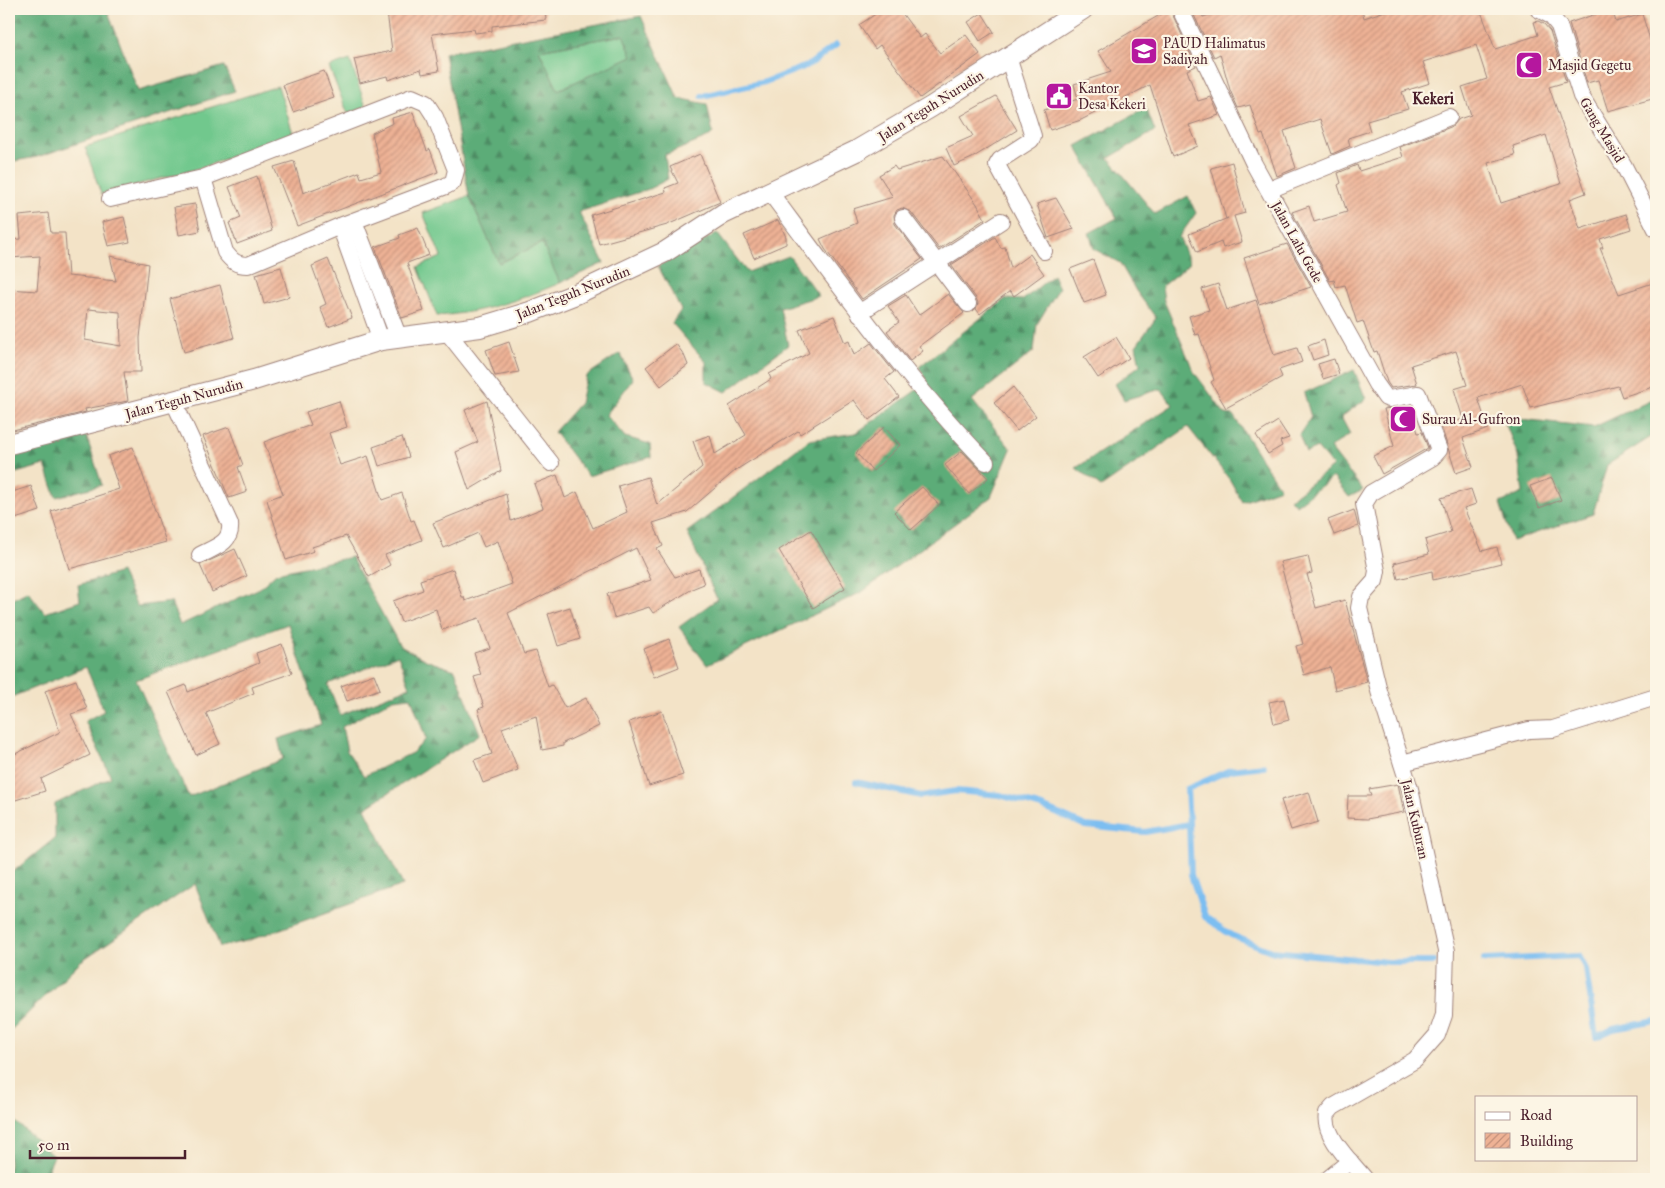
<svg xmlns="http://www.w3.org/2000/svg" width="1665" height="1188" viewBox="0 0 1665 1188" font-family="'IM FELL Great Primer',serif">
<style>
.grass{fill:#71c88d;stroke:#5e745c}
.forest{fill:url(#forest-firs);stroke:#536652;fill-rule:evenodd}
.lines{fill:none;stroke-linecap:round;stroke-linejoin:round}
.stream{stroke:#7bbef1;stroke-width:6}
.building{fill:url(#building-hatch);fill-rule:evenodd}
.minor-casing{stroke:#9e8179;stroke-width:18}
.tertiary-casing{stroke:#9e8179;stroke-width:22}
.minor{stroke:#fff;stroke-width:16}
.tertiary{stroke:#fff;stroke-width:20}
.labels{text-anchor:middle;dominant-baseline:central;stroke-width:4.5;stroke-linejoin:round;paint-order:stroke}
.poi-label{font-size:14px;fill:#4a1f2b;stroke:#fcf5e5;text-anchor:start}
.street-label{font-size:14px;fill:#4a1f2b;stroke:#fcf5e5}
.quarter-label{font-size:16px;font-weight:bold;fill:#4a1f2b;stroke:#fcf5e5}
</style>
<defs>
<pattern id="forest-firs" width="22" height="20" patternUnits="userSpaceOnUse" patternTransform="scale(1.25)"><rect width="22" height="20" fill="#5cac78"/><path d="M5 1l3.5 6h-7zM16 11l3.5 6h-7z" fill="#4e8b63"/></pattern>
<pattern id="building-hatch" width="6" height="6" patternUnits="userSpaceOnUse" patternTransform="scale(1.25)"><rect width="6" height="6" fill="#eeb295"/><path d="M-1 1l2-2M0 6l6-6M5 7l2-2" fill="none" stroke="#c3907a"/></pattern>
</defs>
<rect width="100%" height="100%" fill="#fcf5e5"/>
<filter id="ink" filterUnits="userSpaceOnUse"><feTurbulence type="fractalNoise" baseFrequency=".02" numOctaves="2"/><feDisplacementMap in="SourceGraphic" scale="10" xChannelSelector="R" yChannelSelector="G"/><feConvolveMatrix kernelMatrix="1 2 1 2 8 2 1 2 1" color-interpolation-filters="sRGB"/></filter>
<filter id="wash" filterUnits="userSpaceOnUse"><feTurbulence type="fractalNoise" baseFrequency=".0096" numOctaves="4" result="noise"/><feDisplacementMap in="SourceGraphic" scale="20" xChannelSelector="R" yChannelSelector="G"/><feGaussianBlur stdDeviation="1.12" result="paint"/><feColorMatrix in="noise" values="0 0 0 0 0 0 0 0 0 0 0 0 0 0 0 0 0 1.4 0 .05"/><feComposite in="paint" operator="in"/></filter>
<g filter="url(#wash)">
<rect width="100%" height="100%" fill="#f3e3c7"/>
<g class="grass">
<path d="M 624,35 L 632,56 L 558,90 L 539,50 Z"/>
<path d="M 350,60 L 366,107 L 348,114 L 329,67 Z"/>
<path d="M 278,86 L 293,133 L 201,168 L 101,194 L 85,147 Z"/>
<path d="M 469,196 L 499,263 L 542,243 L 560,283 C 520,300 481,313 437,316 L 418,267 L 441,257 L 423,213 Z"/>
</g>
<g class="forest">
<path d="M 9,9 L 107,9 L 138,91 L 224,66 L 235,91 L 37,157 L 9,162 Z"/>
<path d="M 641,16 L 678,98 L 707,104 L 713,133 L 707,138 L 665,155 L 668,179 L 649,189 L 579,212 L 604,263 L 560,283 L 542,243 L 499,263 L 469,196 L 444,53 ZM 623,35 L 632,56 L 558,90 L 539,50 Z"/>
<path d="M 1146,108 L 1155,131 L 1109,158 L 1155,214 L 1188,196 L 1196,213 L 1179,237 L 1190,263 L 1162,286 L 1164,301 L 1194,372 L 1225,414 L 1233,415 L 1280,488 L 1242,502 L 1230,480 L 1188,427 L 1101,487 L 1076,468 L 1173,405 L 1161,389 L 1124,400 L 1115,384 L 1140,365 L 1136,346 L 1156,318 L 1136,291 L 1120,263 L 1094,249 L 1089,233 L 1117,218 L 1076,146 Z"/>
<path d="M 717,233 L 747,272 L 789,256 L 819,296 L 780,308 L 788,345 L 726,392 L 706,382 L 706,362 L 672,323 L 681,310 L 658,266 Z"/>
<path d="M 1053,275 L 1059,288 L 1037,324 L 1034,351 L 972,400 L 1011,449 L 991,497 L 862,592 L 707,665 L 679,627 L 717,599 L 687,532 L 809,440 L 856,433 L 928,382 L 919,367 L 1005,299 L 1023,300 Z"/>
<path d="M 620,353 L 633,379 L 606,415 L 625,437 L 650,444 L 651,457 L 588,476 L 554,432 L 580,403 L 586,376 Z"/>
<path d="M 1354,370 L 1366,399 L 1341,417 L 1350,434 L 1330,448 L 1363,490 L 1349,497 L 1333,477 L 1296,505 L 1290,499 L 1333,466 L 1317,448 L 1306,453 L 1299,435 L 1311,417 L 1304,393 Z"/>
<path d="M 1656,398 L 1656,436 L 1651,437 L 1607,465 L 1593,514 L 1512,541 L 1500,503 L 1523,493 L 1518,456 L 1503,417 L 1594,427 Z"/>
<path d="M 86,435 L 102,485 L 56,497 L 45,465 L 9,475 L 9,452 Z"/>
<path d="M 351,557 L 400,646 L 428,661 L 455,670 L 480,734 L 365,808 L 403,885 L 250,940 L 220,947 L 195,884 L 81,961 L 9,1032 L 9,872 L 14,871 L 55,838 L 55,804 L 111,777 L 85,721 L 104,711 L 86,667 L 9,698 L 9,601 L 28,591 L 45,613 L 80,601 L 78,585 L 121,572 L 137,606 L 171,602 L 180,625 L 260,588 L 276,573 ZM 288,624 L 321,725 L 278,739 L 283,759 L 189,797 L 136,680 ZM 398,655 L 410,687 L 340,715 L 328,684 ZM 411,697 L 426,739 L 412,753 L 364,776 L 347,751 L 342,727 L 393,699 Z"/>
<path d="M 9,1116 L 54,1156 L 44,1179 L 9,1179 Z"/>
</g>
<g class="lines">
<g class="stream">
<path d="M 702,96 L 765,82 L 809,65 L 836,45"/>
<path d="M 856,782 L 921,796 L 956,791 L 1000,795 L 1042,807 L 1086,826 L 1145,832 L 1189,824 L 1187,789 L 1230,770 L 1264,766"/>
<path d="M 1189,824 L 1191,875 L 1205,917 L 1231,935 L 1271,951 L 1388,962 L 1434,962"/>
<path d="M 1484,960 L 1579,956 L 1586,969 L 1596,1037 L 1613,1029 L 1656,1021"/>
</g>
</g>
<g id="blocks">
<g class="building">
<path d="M 417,9 L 545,9 L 546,20 L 492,26 L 492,31 L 475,33 L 474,29 L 432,34 L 439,71 L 422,74 L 421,69 L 388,80 L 387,76 L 360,83 L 354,59 L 392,51 L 387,12 Z"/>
<path d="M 883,9 L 899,9 L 920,38 L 925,34 L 940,53 L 966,35 L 980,54 L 920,98 L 880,45 L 875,49 L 859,25 Z"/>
<path d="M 1170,9 L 1196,66 L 1187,70 L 1198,101 L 1211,97 L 1219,115 L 1189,125 L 1198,146 L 1173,157 L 1150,85 L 1081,120 L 1050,130 L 1044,110 L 1078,99 L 1074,84 L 1111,72 L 1098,51 Z"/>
<path d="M 1191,9 L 1200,9 L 1203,17 L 1229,9 L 1362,9 L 1364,18 L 1391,9 L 1480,9 L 1495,49 L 1538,35 L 1534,22 L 1538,21 L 1544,24 L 1550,31 L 1566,82 L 1549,87 L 1586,193 L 1570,199 L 1580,229 L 1626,214 L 1631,229 L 1600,239 L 1603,248 L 1600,248 L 1619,294 L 1656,282 L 1656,386 L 1622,397 L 1618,386 L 1531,408 L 1522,384 L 1478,398 L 1488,429 L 1463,438 L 1473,467 L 1456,473 L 1441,426 L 1463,419 L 1454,389 L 1467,385 L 1456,351 L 1411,365 L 1417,384 L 1391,388 L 1387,382 L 1377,351 L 1374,352 L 1363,321 L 1357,323 L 1345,285 L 1336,287 L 1334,280 L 1330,281 L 1292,212 L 1309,206 L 1314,222 L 1347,212 L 1338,185 L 1341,183 L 1338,173 L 1357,165 L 1359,171 L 1403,157 L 1400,147 L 1453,126 L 1459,119 L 1471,115 L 1462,87 L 1487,79 L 1476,45 L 1423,62 L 1430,83 L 1402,92 L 1408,109 L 1367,121 L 1370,131 L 1348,138 L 1350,146 L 1332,154 L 1320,119 L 1284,131 L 1296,168 L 1277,176 L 1263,134 L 1260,135 L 1250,105 L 1238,108 L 1230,90 L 1220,54 L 1214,57 ZM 1546,135 L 1561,184 L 1501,203 L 1488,163 L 1515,155 L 1513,146 Z"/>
<path d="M 1604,9 L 1612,9 L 1616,22 L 1642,14 L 1656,59 L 1656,98 L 1608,111 L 1598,80 L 1587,83 L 1569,23 L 1596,14 L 1595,12 Z"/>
<path d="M 982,13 L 994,32 L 980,41 L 968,22 Z"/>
<path d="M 324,71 L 334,98 L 293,112 L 283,85 Z"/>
<path d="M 996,96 L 1017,130 L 972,158 L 954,166 L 946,148 L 973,136 L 961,116 Z"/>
<path d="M 413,112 L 427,151 L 430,149 L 438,172 L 297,226 L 274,167 L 294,161 L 303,193 L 359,172 L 361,178 L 381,172 L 372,133 L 393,123 L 392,118 Z"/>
<path d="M 700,154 L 720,202 L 667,225 L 599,244 L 591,215 L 666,192 L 665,188 L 678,183 L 670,167 Z"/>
<path d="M 943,156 L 977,204 L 985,219 L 939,249 L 911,212 L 902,208 L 897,210 L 894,215 L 895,224 L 922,259 L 862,299 L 825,249 L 820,239 L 857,223 L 853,209 L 893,197 L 879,175 L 894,166 L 897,170 Z"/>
<path d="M 1232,162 L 1245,213 L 1234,216 L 1242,242 L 1223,248 L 1221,242 L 1197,252 L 1189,234 L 1228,218 L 1226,219 L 1211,168 Z"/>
<path d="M 257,176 L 272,231 L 237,244 L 229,223 L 241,218 L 229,187 Z"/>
<path d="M 1056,198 L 1074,229 L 1048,238 L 1037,204 Z"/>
<path d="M 195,204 L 200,231 L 179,235 L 174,207 Z"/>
<path d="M 48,213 L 51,233 L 65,233 L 68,276 L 116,281 L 110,256 L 148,264 L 140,338 L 141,372 L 124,372 L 128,401 L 85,409 L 86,412 L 9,431 L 9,289 L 37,291 L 40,256 L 9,258 L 9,240 L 21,239 L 19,216 ZM 88,309 L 120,312 L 121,346 L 85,340 Z"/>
<path d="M 124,217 L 130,242 L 108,246 L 102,222 Z"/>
<path d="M 778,220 L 786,237 L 786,244 L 754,258 L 744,235 Z"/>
<path d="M 418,228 L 429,255 L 407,263 L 424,311 L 402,318 L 375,247 L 400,238 L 399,235 Z"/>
<path d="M 995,237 L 1001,248 L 1005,247 L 1011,268 L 1030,254 L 1044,274 L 1014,296 L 1010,291 L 980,314 L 976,309 L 978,303 L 976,298 L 951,265 Z"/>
<path d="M 1287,244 L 1311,287 L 1259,304 L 1244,258 Z"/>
<path d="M 328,259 L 352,318 L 328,327 L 320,307 L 326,304 L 312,266 Z"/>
<path d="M 1093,260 L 1106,295 L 1084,303 L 1070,269 Z"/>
<path d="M 281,267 L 289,297 L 264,304 L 256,274 Z"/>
<path d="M 1218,284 L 1227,310 L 1256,300 L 1274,355 L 1297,348 L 1302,362 L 1279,370 L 1282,377 L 1226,408 L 1211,382 L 1214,380 L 1199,334 L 1195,335 L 1189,316 L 1209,310 L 1202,289 Z"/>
<path d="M 220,285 L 234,338 L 184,352 L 170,299 Z"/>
<path d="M 948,294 L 964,313 L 919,346 L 923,351 L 910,361 L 887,331 L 899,322 L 888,306 L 906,295 L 919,315 Z"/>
<path d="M 834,316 L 845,343 L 849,341 L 854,355 L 871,343 L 894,372 L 885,379 L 899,397 L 869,420 L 854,400 L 800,434 L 798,431 L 736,470 L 687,512 L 653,523 L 663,546 L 657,549 L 675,577 L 699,569 L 704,584 L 694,588 L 653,613 L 649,607 L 614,618 L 607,594 L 651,580 L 636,548 L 508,613 L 524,654 L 536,651 L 548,687 L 552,685 L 565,708 L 586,698 L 599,726 L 563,743 L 563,746 L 542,750 L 536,716 L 502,728 L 518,770 L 483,783 L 474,760 L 492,754 L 478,709 L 484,707 L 474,677 L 481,675 L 474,653 L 490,648 L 479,618 L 442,630 L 436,609 L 401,622 L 393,601 L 423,590 L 420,580 L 453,569 L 462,597 L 464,597 L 465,601 L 512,584 L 498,541 L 484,547 L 478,533 L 444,548 L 433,523 L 506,494 L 511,521 L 543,508 L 534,484 L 557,475 L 565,498 L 577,492 L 593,528 L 627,512 L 618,486 L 648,477 L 657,505 L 702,467 L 693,441 L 710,435 L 715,454 L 746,435 L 729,406 L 771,379 L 769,374 L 809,353 L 799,330 Z"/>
<path d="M 1116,337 L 1129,358 L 1098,378 L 1084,357 Z"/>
<path d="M 1324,340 L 1328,355 L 1313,360 L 1308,346 Z"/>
<path d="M 509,342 L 519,372 L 495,376 L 486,350 Z"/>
<path d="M 676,344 L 684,355 L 688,365 L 661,386 L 646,367 Z"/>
<path d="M 1334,359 L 1339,374 L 1323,379 L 1318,364 Z"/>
<path d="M 1013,387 L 1036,416 L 1017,431 L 994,403 Z"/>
<path d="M 339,401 L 347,427 L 329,433 L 340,465 L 368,456 L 382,500 L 402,493 L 411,521 L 414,520 L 422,540 L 385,555 L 390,565 L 369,577 L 346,536 L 312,547 L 314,551 L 286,560 L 267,500 L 283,494 L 264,442 L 311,425 L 306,412 Z"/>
<path d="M 487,401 L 501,471 L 469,490 L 456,452 L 478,442 L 465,410 Z"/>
<path d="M 1410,405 L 1418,433 L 1422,432 L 1428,448 L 1382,474 L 1373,456 L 1394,446 L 1384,409 Z"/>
<path d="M 1278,421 L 1289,438 L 1280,441 L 1282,446 L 1268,454 L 1256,435 Z"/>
<path d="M 229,427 L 243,465 L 238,467 L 247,492 L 229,498 L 203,436 Z"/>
<path d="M 884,427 L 900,445 L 873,471 L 856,453 Z"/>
<path d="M 402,437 L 409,457 L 379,466 L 373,447 Z"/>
<path d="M 133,447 L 166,542 L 69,569 L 51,511 L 119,489 L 108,456 Z"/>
<path d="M 962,451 L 988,478 L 969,494 L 945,465 Z"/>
<path d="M 1552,478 L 1561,500 L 1539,508 L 1530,486 Z"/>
<path d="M 31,486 L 40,511 L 12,520 L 9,510 L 9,493 Z"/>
<path d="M 922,487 L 939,505 L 911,530 L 894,512 Z"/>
<path d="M 1471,489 L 1476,504 L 1464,508 L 1482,551 L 1497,547 L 1501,563 L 1433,580 L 1432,571 L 1398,579 L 1394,563 L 1429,554 L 1425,540 L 1451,532 L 1441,498 Z"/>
<path d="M 1354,510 L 1358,526 L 1334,535 L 1328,520 Z"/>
<path d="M 811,530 L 845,588 L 813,608 L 779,550 Z"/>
<path d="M 235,549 L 247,576 L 212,592 L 200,565 Z"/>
<path d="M 1308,556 L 1312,573 L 1307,574 L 1316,608 L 1345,600 L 1367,682 L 1335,690 L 1330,667 L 1304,675 L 1296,646 L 1303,644 L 1280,562 Z"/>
<path d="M 570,607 L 580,639 L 558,646 L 548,614 Z"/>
<path d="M 669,639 L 679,667 L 654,677 L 644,649 Z"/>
<path d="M 282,644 L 292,673 L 252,687 L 254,693 L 206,713 L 220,744 L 196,755 L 168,692 L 186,685 L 188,692 L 259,663 L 256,653 Z"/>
<path d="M 374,674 L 380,689 L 347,701 L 341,686 Z"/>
<path d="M 76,680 L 87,709 L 71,714 L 90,755 L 41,779 L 45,791 L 9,802 L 9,757 L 60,732 L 45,691 Z"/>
<path d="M 1284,699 L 1289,720 L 1274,724 L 1269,702 Z"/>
<path d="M 662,711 L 683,775 L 649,786 L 629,722 Z"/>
<path d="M 1398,784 L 1404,812 L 1367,819 L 1347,818 L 1348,796 L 1371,796 L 1369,789 Z"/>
<path d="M 1309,792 L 1318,822 L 1291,830 L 1281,800 Z"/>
</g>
</g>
</g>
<g filter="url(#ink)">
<use href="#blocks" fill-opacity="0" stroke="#9e8179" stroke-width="1"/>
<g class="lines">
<g class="minor-casing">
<g id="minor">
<path d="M 1180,9 L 1254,164 L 1376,384 L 1386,398 L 1389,399 L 1418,394 L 1439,450 L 1433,457 L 1371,493 L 1364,504 L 1377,571 L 1375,581 L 1361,597 L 1359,608 L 1379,691 L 1410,789 L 1446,951 L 1444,1015 L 1437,1035 L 1415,1060 L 1333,1107 L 1327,1114 C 1322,1135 1353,1164 1365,1179"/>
<path d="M 1538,9 L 1551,16 L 1559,26 L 1581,96 L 1624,166 L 1656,229"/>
<path d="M 1008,57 L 1033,136 L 1031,140 L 1000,160 L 997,165 L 1044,251"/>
<path d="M 1269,190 L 1449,117"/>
<path d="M 769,191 C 838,284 906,379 986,462"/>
<path d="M 110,199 L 203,178 L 412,97 L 426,103 L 435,117 L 456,170 L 453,182 L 446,186 L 340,226 L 248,265 C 236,265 232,261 225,252 L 203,178"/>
<path d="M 903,218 L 968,304"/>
<path d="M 354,221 L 399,338"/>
<path d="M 340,226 L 381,340"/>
<path d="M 859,313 L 1001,221"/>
<path d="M 448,333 L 551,463"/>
<path d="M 174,402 L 230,524 C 232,543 215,547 200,555"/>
<path d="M 1402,763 L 1529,730 L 1553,729 L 1656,697"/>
<path d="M 1328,1179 L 1350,1161"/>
</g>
</g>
<g class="tertiary-casing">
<path id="tertiary" d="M 9,444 L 254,380 L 381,340 L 480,327 L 530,312 L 576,294 L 665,252 L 723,214 L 856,151 L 931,107 L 1083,9"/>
</g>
<use href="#minor" class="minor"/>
<use href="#tertiary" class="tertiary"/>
</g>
</g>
<defs>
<g id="school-square" transform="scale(1.4375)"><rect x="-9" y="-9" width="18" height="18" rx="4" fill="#b5179e" stroke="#fcf5e5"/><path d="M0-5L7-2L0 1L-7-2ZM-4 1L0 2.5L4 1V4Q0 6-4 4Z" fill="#fff"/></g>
<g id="mosque-square" transform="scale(1.4375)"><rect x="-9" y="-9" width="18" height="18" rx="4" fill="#b5179e" stroke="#fcf5e5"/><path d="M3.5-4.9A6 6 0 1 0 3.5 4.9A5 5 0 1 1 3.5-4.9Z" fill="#fff"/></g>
<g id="civic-square" transform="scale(1.4375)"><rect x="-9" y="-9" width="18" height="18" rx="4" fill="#b5179e" stroke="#fcf5e5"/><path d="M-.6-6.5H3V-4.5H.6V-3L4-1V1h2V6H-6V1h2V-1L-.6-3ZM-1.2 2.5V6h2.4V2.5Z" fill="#fff"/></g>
</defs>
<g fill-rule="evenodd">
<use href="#school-square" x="1144" y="51"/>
<use href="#mosque-square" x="1529" y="65"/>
<use href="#civic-square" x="1059" y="96"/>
<use href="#mosque-square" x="1403" y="419"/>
</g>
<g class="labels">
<g class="poi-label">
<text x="1163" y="43">PAUD Halimatus<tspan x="1163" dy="16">Sadiyah</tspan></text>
<text x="1548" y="65">Masjid Gegetu</text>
<text x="1078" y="88">Kantor<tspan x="1078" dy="16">Desa Kekeri</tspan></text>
<text x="1422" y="419">Surau Al-Gufron</text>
</g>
<g class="street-label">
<text transform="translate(931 106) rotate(-32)">Jalan Teguh Nurudin</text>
<text transform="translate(1602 130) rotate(59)">Gang Masjid</text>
<text transform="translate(1297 242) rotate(61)">Jalan Lalu Gede</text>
<text transform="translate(573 293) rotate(-22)">Jalan Teguh Nurudin</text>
<text transform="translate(184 399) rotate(-15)">Jalan Teguh Nurudin</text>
<text transform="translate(1415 819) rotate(77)">Jalan Kuburan</text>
</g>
<g class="quarter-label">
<text x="1433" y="98">Kekeri</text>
</g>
</g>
<rect width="1665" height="1188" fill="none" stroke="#fcf5e5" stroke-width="30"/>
<rect x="1475" y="1096" width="162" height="65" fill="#fcf5e5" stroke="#b59f9b"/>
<rect x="1485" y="1112" width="25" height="8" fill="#ffffff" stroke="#b59f9b"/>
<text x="1520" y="1120" font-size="15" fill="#4a1f2b">Road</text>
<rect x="1485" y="1133" width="25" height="15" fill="url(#building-hatch)" stroke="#b59f9b"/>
<text x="1520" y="1146" font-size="15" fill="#4a1f2b">Building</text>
<path d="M30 1150v8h155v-8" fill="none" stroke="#4a1f2b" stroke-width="2.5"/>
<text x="38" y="1150" font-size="15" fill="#4a1f2b" stroke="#fcf5e5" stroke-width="4" paint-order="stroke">50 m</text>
</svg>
